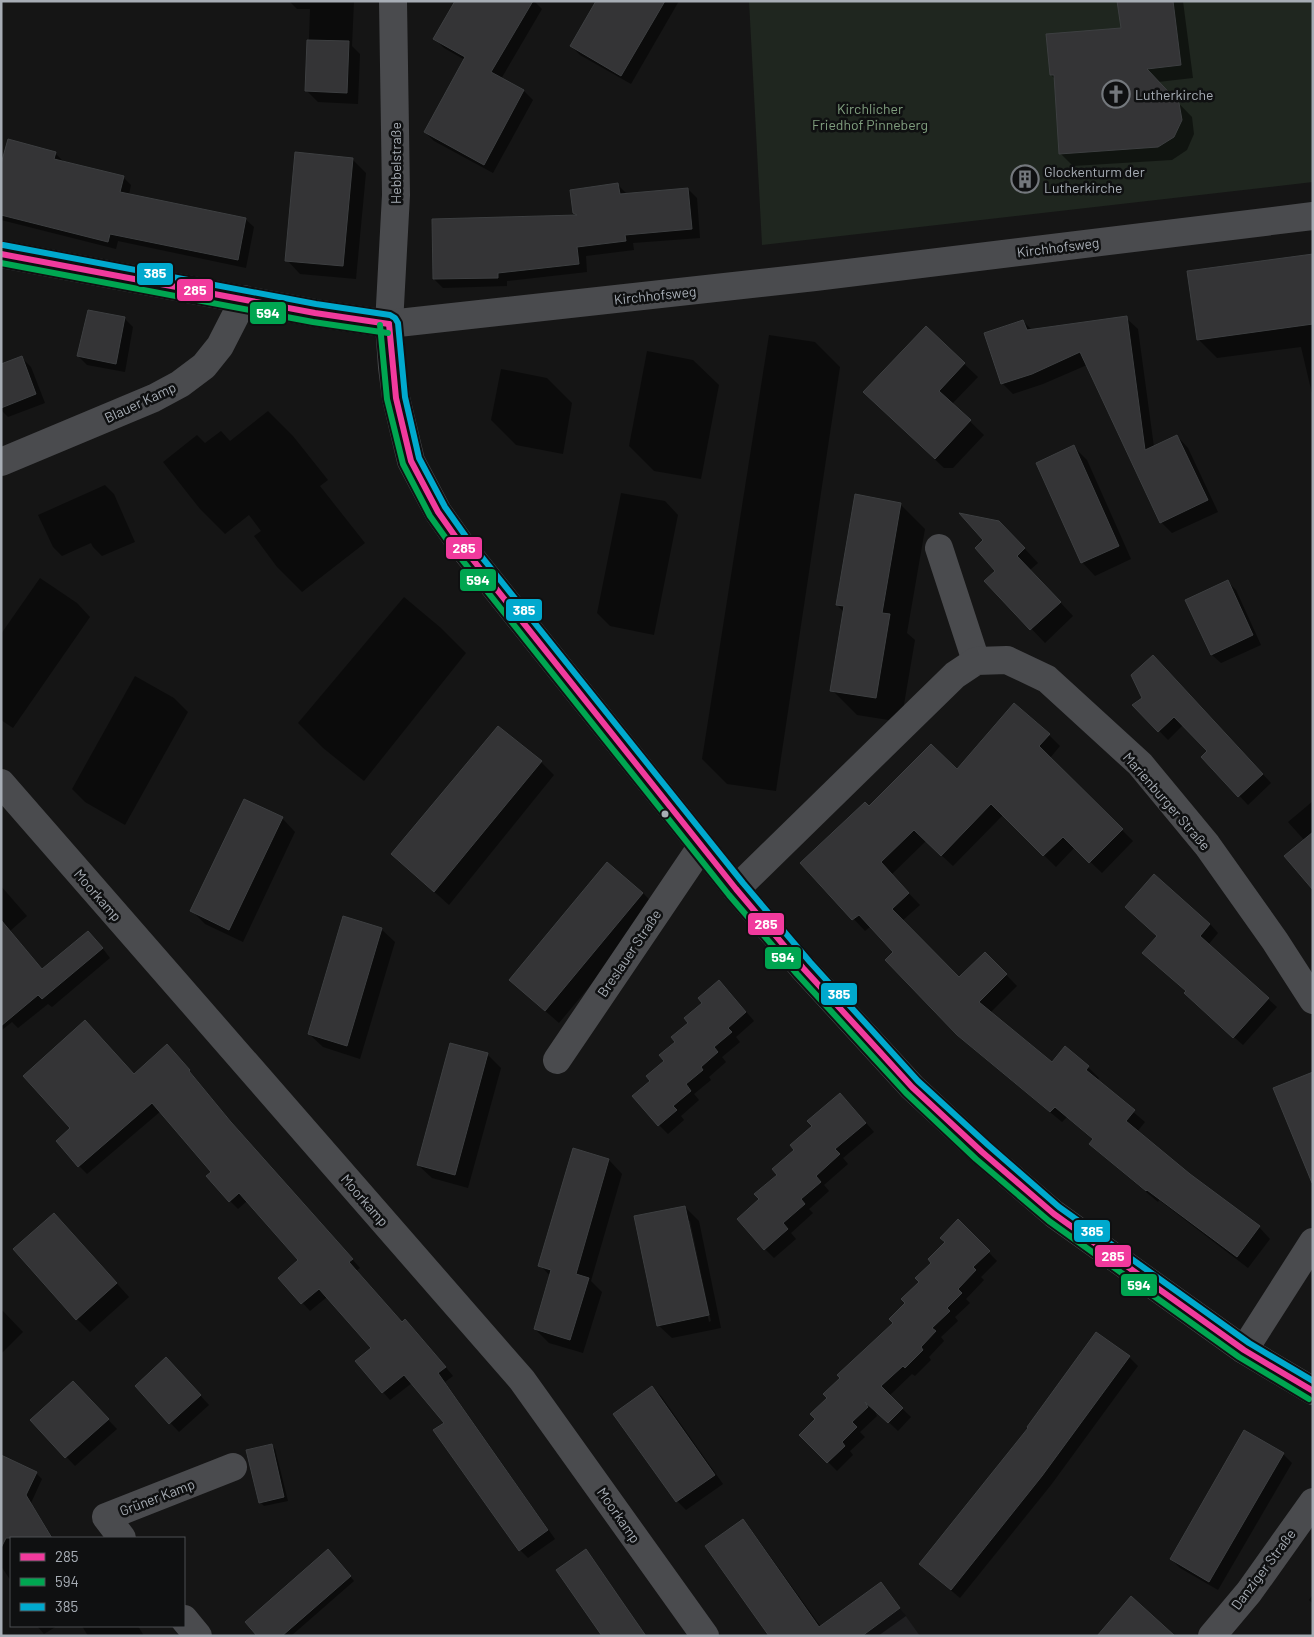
<svg xmlns="http://www.w3.org/2000/svg" width="1314" height="1637" viewBox="0 0 1314 1637" font-family="Barlow,sans-serif">
<style>
.built{fill:#1f1f21}
.green{fill:#1f261f}
.shadow{fill:#0007;fill-rule:evenodd}
.building{fill:#343436;stroke:#3d3f41}
.lines{fill:none;stroke-linecap:round;stroke-linejoin:round}
.street{stroke:#4a4b4e;stroke-width:28}
.bus-1-casing{stroke:#0f1011;stroke-width:10}
.bus-2-casing{stroke:#0f1011;stroke-width:10}
.bus-3-casing{stroke:#0f1011;stroke-width:10}
.bus-1{stroke:#f13a9d;stroke-width:6}
.bus-2{stroke:#00a651;stroke-width:6}
.bus-3{stroke:#00a9ce;stroke-width:6}
.bus-dot{fill:#a7adb5;stroke:#0f1011;stroke-width:2}
.labels{text-anchor:middle;dominant-baseline:central;stroke-width:5;stroke-linejoin:round;paint-order:stroke}
.poi-label{font-size:14px;fill:#a7adb5;stroke:#0f1011;text-anchor:start}
.park-label{font-size:14px;fill:#809f7f;stroke:#0f1011}
.street-label{font-size:14px;fill:#a7adb5;stroke:#0f1011}
.line-badge{stroke:#0f1011;stroke-width:2}
.badge-label{font-size:14px;text-anchor:middle;font-weight:bold;fill:#fff}
</style>
<rect width="100%" height="100%" fill="#151515"/>
<path class="built" d="M 900,1608 L 920,1636 L 862,1636 Z"/>
<path class="green" d="M 749,1 L 1313,1 L 1313,182 L 762,245 Z"/>
<g class="shadow">
<path d="M 289,1 L 354,1 L 352,46 L 360,54 L 358,104 L 318,102 L 307,91 L 310,9 L 297,9 Z"/>
<path d="M 457,1 L 534,1 L 542,9 L 501,79 L 524,91 L 533,100 L 493,173 L 434,141 L 425,132 L 465,60 L 444,48 L 435,39 Z"/>
<path d="M 597,1 L 679,1 L 631,84 L 580,55 L 571,46 Z"/>
<path d="M 1119,1 L 1183,1 L 1193,78 L 1158,82 L 1192,117 L 1194,134 L 1187,150 L 1172,160 L 1073,166 L 1061,154 L 1055,79 L 1051,75 L 1122,29 Z"/>
<path d="M 55,153 L 64,162 L 123,177 L 131,185 L 129,195 L 245,219 L 254,227 L 246,268 L 118,241 L 116,249 L 1,220 L 1,159 Z"/>
<path d="M 352,159 L 366,173 L 356,279 L 300,274 L 287,260 Z"/>
<path d="M 618,185 L 627,194 L 688,189 L 697,198 L 700,238 L 633,243 L 634,250 L 586,256 L 587,272 L 507,281 L 507,286 L 443,288 L 434,279 L 578,217 L 574,213 Z"/>
<path d="M 1313,255 L 1313,398 L 1301,347 L 1217,358 L 1198,339 Z"/>
<path d="M 124,318 L 133,327 L 125,372 L 87,365 L 78,356 Z"/>
<path d="M 1126,318 L 1138,329 L 1154,447 L 1177,436 L 1188,448 L 1218,512 L 1172,533 L 1161,522 L 1087,365 L 1043,384 L 1013,394 L 1002,383 L 1023,321 L 1033,331 Z"/>
<path d="M 926,328 L 978,377 L 952,404 L 984,435 L 953,468 L 944,468 L 879,406 Z"/>
<path d="M 769,335 L 815,342 L 840,367 L 776,791 L 727,784 L 702,759 Z"/>
<path d="M 647,351 L 693,360 L 719,385 L 701,479 L 654,471 L 629,446 Z"/>
<path d="M 22,358 L 31,367 L 45,403 L 8,417 L 1,410 L 1,365 Z"/>
<path d="M 501,369 L 547,378 L 572,403 L 563,454 L 516,445 L 491,420 Z"/>
<path d="M 268,411 L 293,436 L 328,480 L 320,486 L 365,543 L 302,592 L 277,567 L 254,536 L 261,531 L 249,515 L 225,534 L 200,509 L 163,462 L 197,435 L 205,443 L 221,431 L 230,441 Z"/>
<path d="M 1074,447 L 1087,460 L 1131,559 L 1095,576 L 1082,562 Z"/>
<path d="M 105,485 L 114,494 L 135,542 L 102,556 L 93,547 L 91,543 L 62,556 L 53,547 L 38,515 Z"/>
<path d="M 621,493 L 665,501 L 678,515 L 654,635 L 610,626 L 597,613 Z"/>
<path d="M 900,504 L 925,529 L 907,633 L 915,640 L 901,722 L 857,715 L 832,690 L 844,612 L 837,605 Z"/>
<path d="M 1013,536 L 1038,563 L 1030,570 L 1073,616 L 1045,643 L 986,581 L 997,571 Z"/>
<path d="M 40,578 L 77,603 L 90,617 L 13,728 L 1,720 L 1,634 Z"/>
<path d="M 1227,581 L 1236,590 L 1261,645 L 1221,663 L 1212,655 Z"/>
<path d="M 404,597 L 441,628 L 466,653 L 364,781 L 323,748 L 298,723 Z"/>
<path d="M 1162,665 L 1271,783 L 1248,805 L 1203,757 L 1208,752 L 1183,725 L 1168,740 L 1134,705 L 1143,699 Z"/>
<path d="M 135,676 L 174,698 L 188,712 L 125,825 L 85,802 L 72,789 Z"/>
<path d="M 1049,735 L 1060,746 L 1050,758 L 1133,841 L 1102,873 L 1075,847 L 1056,867 L 1003,815 L 953,866 L 926,841 L 891,875 L 920,905 L 902,921 L 959,978 L 985,953 L 1017,986 L 990,1013 L 1052,1064 L 1088,1067 L 1099,1078 L 1097,1081 L 1145,1122 L 1137,1132 L 1190,1175 L 1259,1227 L 1270,1239 L 1248,1268 L 1159,1200 L 1158,1202 L 1102,1155 L 1090,1144 L 1093,1140 L 1067,1117 L 1062,1122 L 970,1046 L 895,952 L 871,926 L 865,931 L 802,863 L 870,808 Z"/>
<path d="M 541,762 L 554,775 L 449,905 L 392,854 Z"/>
<path d="M 1313,801 L 1313,888 L 1305,841 L 1288,822 Z"/>
<path d="M 282,818 L 295,832 L 243,942 L 205,924 L 192,911 Z"/>
<path d="M 1,886 L 27,916 L 10,931 L 43,970 L 97,941 L 110,958 L 52,1007 L 48,1004 L 18,1028 L 12,1022 L 2,1030 Z"/>
<path d="M 643,893 L 656,907 L 559,1023 L 510,980 Z"/>
<path d="M 1210,924 L 1218,933 L 1208,945 L 1277,1007 L 1243,1045 L 1194,1002 L 1187,991 L 1143,953 Z"/>
<path d="M 381,929 L 395,942 L 360,1059 L 323,1047 L 309,1034 Z"/>
<path d="M 728,990 L 754,1021 L 736,1037 L 740,1042 L 722,1057 L 726,1062 L 709,1077 L 711,1080 L 694,1094 L 699,1100 L 681,1116 L 684,1120 L 668,1134 L 659,1125 L 652,1081 L 677,1042 Z"/>
<path d="M 175,1054 L 239,1131 L 360,1268 L 356,1271 L 402,1323 L 405,1321 L 413,1328 L 453,1376 L 445,1382 L 555,1539 L 528,1558 L 520,1550 L 445,1423 L 412,1383 L 390,1400 L 383,1392 L 373,1348 L 327,1297 L 310,1311 L 280,1278 L 299,1261 L 247,1201 L 238,1209 L 230,1201 L 208,1176 L 213,1172 L 161,1111 L 87,1174 L 79,1166 L 134,1075 Z"/>
<path d="M 487,1054 L 501,1068 L 468,1188 L 432,1178 L 418,1165 Z"/>
<path d="M 849,1103 L 874,1132 L 843,1158 L 848,1164 L 824,1185 L 829,1191 L 809,1209 L 813,1213 L 791,1233 L 796,1239 L 774,1258 L 765,1249 L 761,1199 L 814,1126 Z"/>
<path d="M 574,1149 L 609,1160 L 622,1174 L 591,1281 L 602,1292 L 583,1353 L 549,1343 L 535,1329 L 551,1277 L 540,1265 Z"/>
<path d="M 685,1207 L 699,1221 L 721,1328 L 672,1338 L 658,1325 ZM 687,1221 L 690,1221 L 711,1321 L 709,1322 Z"/>
<path d="M 958,1221 L 997,1261 L 981,1277 L 984,1280 L 966,1299 L 970,1303 L 955,1317 L 958,1321 L 941,1337 L 944,1341 L 929,1357 L 931,1360 L 915,1376 L 912,1374 L 889,1396 L 911,1417 L 898,1431 L 872,1406 L 877,1416 L 860,1432 L 865,1437 L 850,1451 L 853,1455 L 837,1471 L 801,1435 L 817,1419 L 829,1398 L 895,1323 Z"/>
<path d="M 67,1228 L 129,1297 L 90,1332 L 77,1319 Z"/>
<path d="M 1,1309 L 23,1332 L 1,1354 Z"/>
<path d="M 1129,1357 L 1138,1366 L 1051,1485 L 960,1598 L 920,1564 L 1029,1428 Z"/>
<path d="M 175,1368 L 209,1405 L 179,1432 L 136,1386 Z"/>
<path d="M 73,1383 L 117,1429 L 75,1466 L 32,1420 Z"/>
<path d="M 652,1387 L 661,1396 L 723,1484 L 686,1510 L 677,1501 L 615,1414 Z"/>
<path d="M 271,1445 L 275,1449 L 288,1501 L 264,1506 L 260,1502 Z"/>
<path d="M 1283,1454 L 1292,1463 L 1218,1590 L 1180,1568 L 1171,1559 Z"/>
<path d="M 1,1465 L 36,1473 L 42,1479 L 31,1503 L 53,1538 L 11,1538 L 11,1581 L 1,1566 Z"/>
<path d="M 743,1520 L 749,1527 L 821,1627 L 881,1584 L 906,1616 L 878,1636 L 771,1636 Z"/>
<path d="M 332,1555 L 354,1581 L 291,1636 L 259,1636 Z"/>
<path d="M 1313,1594 L 1313,1604 L 1309,1600 Z"/>
<path d="M 37,1626 L 57,1626 L 44,1634 Z"/>
<path d="M 82,1626 L 138,1626 L 144,1636 L 88,1636 Z"/>
</g>
<g class="building">
<path d="M 455,1 L 533,1 L 491,72 L 524,90 L 484,165 L 424,132 L 465,57 L 433,39 Z"/>
<path d="M 596,1 L 665,1 L 621,76 L 570,46 Z"/>
<path d="M 1117,1 L 1173,1 L 1181,65 L 1147,69 L 1179,103 L 1182,120 L 1174,137 L 1158,147 L 1059,154 L 1054,75 L 1050,75 L 1046,34 L 1121,28 Z"/>
<path d="M 307,40 L 349,41 L 347,93 L 305,91 Z"/>
<path d="M 8,139 L 56,152 L 54,159 L 124,176 L 120,192 L 246,218 L 238,260 L 110,234 L 108,242 L 1,215 L 1,164 Z"/>
<path d="M 295,152 L 353,158 L 343,266 L 285,261 Z"/>
<path d="M 618,183 L 620,194 L 688,188 L 692,229 L 625,235 L 626,241 L 577,247 L 579,264 L 498,273 L 498,278 L 433,279 L 432,219 L 577,215 L 573,213 L 570,190 Z"/>
<path d="M 1313,254 L 1313,324 L 1197,340 L 1187,271 Z"/>
<path d="M 88,310 L 125,317 L 116,364 L 77,356 Z"/>
<path d="M 1127,316 L 1145,450 L 1177,435 L 1208,500 L 1160,523 L 1080,352 L 1032,374 L 1001,384 L 984,333 L 1023,320 L 1027,330 Z"/>
<path d="M 926,326 L 965,363 L 939,391 L 971,420 L 935,459 L 863,392 Z"/>
<path d="M 22,356 L 36,394 L 1,408 L 1,364 Z"/>
<path d="M 1074,445 L 1119,546 L 1081,563 L 1036,463 Z"/>
<path d="M 855,494 L 901,503 L 882,613 L 890,614 L 876,698 L 830,691 L 844,606 L 836,605 Z"/>
<path d="M 959,513 L 999,521 L 1025,548 L 1017,556 L 1061,602 L 1030,630 L 984,581 L 995,571 L 975,548 L 983,540 Z"/>
<path d="M 1228,580 L 1253,635 L 1211,655 L 1185,600 Z"/>
<path d="M 1153,655 L 1263,774 L 1238,797 L 1201,757 L 1207,751 L 1174,717 L 1158,732 L 1132,705 L 1142,698 L 1131,675 Z"/>
<path d="M 1014,703 L 1050,734 L 1039,746 L 1123,829 L 1089,863 L 1063,837 L 1043,856 L 991,804 L 941,856 L 914,830 L 881,862 L 909,893 L 892,909 L 959,977 L 985,952 L 1007,974 L 979,1002 L 1052,1062 L 1065,1046 L 1089,1066 L 1086,1070 L 1135,1110 L 1126,1121 L 1190,1174 L 1260,1226 L 1237,1257 L 1147,1190 L 1146,1191 L 1089,1144 L 1093,1139 L 1055,1107 L 1050,1112 L 957,1035 L 885,960 L 893,952 L 859,915 L 852,920 L 800,863 L 865,802 L 869,806 L 931,744 L 957,769 Z"/>
<path d="M 498,726 L 542,761 L 434,892 L 391,854 Z"/>
<path d="M 244,799 L 283,817 L 229,930 L 190,911 Z"/>
<path d="M 1313,832 L 1313,890 L 1284,856 Z"/>
<path d="M 607,862 L 643,893 L 545,1011 L 509,980 Z"/>
<path d="M 1154,874 L 1210,924 L 1200,936 L 1269,998 L 1233,1038 L 1184,993 L 1186,991 L 1142,953 L 1157,936 L 1125,907 Z"/>
<path d="M 343,916 L 382,928 L 347,1046 L 308,1034 Z"/>
<path d="M 1,920 L 42,969 L 88,931 L 103,948 L 42,999 L 38,995 L 1,1026 Z"/>
<path d="M 719,980 L 746,1012 L 728,1028 L 732,1032 L 714,1047 L 718,1052 L 701,1067 L 703,1070 L 686,1084 L 691,1091 L 673,1106 L 677,1110 L 658,1126 L 632,1096 L 650,1081 L 646,1076 L 664,1061 L 659,1055 L 675,1042 L 671,1037 L 688,1023 L 684,1018 L 702,1003 L 698,998 Z"/>
<path d="M 85,1020 L 134,1074 L 167,1044 L 190,1070 L 189,1071 L 231,1122 L 353,1259 L 349,1262 L 402,1322 L 405,1319 L 446,1367 L 438,1373 L 548,1530 L 519,1551 L 433,1430 L 444,1423 L 404,1375 L 382,1393 L 355,1361 L 371,1348 L 319,1289 L 301,1304 L 278,1278 L 298,1260 L 239,1193 L 229,1202 L 206,1176 L 211,1172 L 152,1103 L 78,1167 L 56,1141 L 70,1128 L 23,1076 Z"/>
<path d="M 450,1043 L 488,1053 L 455,1175 L 417,1165 Z"/>
<path d="M 1313,1072 L 1313,1183 L 1312,1183 L 1273,1088 Z"/>
<path d="M 840,1093 L 866,1123 L 835,1149 L 840,1154 L 816,1176 L 821,1182 L 801,1199 L 805,1204 L 783,1223 L 788,1229 L 764,1250 L 737,1219 L 759,1199 L 754,1194 L 777,1175 L 772,1169 L 794,1150 L 790,1145 L 812,1126 L 807,1121 Z"/>
<path d="M 573,1148 L 609,1159 L 576,1274 L 589,1278 L 570,1340 L 534,1329 L 551,1270 L 538,1266 Z"/>
<path d="M 685,1206 L 709,1315 L 657,1326 L 634,1216 Z"/>
<path d="M 54,1213 L 117,1283 L 76,1320 L 13,1249 Z"/>
<path d="M 958,1219 L 990,1251 L 973,1267 L 976,1270 L 958,1289 L 962,1293 L 947,1308 L 950,1311 L 932,1328 L 936,1331 L 921,1347 L 923,1350 L 905,1368 L 903,1366 L 881,1386 L 903,1408 L 888,1423 L 865,1402 L 868,1407 L 852,1422 L 857,1427 L 842,1442 L 845,1446 L 827,1463 L 799,1435 L 815,1419 L 810,1414 L 827,1398 L 823,1394 L 840,1378 L 837,1375 L 893,1323 L 889,1319 L 905,1303 L 901,1299 L 919,1282 L 915,1278 L 931,1263 L 928,1259 L 945,1242 L 940,1238 Z"/>
<path d="M 1096,1332 L 1130,1356 L 1042,1476 L 951,1590 L 919,1564 L 1028,1428 L 1027,1427 Z"/>
<path d="M 166,1357 L 201,1395 L 169,1424 L 135,1386 Z"/>
<path d="M 73,1381 L 109,1419 L 65,1458 L 30,1420 Z"/>
<path d="M 652,1386 L 715,1475 L 676,1502 L 613,1414 Z"/>
<path d="M 1244,1430 L 1284,1453 L 1209,1582 L 1170,1559 Z"/>
<path d="M 272,1444 L 284,1497 L 259,1503 L 246,1450 Z"/>
<path d="M 1,1455 L 37,1472 L 26,1495 L 52,1538 L 6,1538 L 1,1548 Z"/>
<path d="M 743,1519 L 819,1627 L 881,1582 L 900,1608 L 862,1636 L 769,1636 L 705,1546 Z"/>
<path d="M 328,1549 L 351,1576 L 282,1636 L 257,1636 L 245,1622 Z"/>
<path d="M 586,1549 L 621,1600 L 646,1636 L 602,1636 L 556,1570 Z"/>
<path d="M 1131,1596 L 1175,1636 L 1097,1636 Z"/>
</g>
<g class="lines">
<g class="street">
<path d="M 393,1 L 396,195 L 389,324 L 392,367 L 396,398 L 411,461 L 438,512 L 462,546 L 736,889 L 803,968 L 912,1087 L 982,1152 L 1054,1214 L 1244,1350 L 1313,1391"/>
<path d="M 1,254 L 315,313 L 389,324 L 815,277 L 1313,216"/>
<path d="M 1,462 L 154,398 L 180,384 L 204,366 L 220,346 L 244,299"/>
<path d="M 939,548 L 976,661"/>
<path d="M 1,783 L 522,1380 L 705,1636"/>
<path d="M 736,889 L 955,675 L 976,661 L 1007,660 L 1047,679 L 1140,764 L 1207,845 L 1275,941 L 1313,1000"/>
<path d="M 557,1060 L 701,847"/>
<path d="M 1244,1350 L 1313,1242"/>
<path d="M 122,1538 L 106,1517 L 233,1467"/>
<path d="M 184,1619 L 198,1636"/>
<path d="M 1212,1636 L 1249,1592 L 1313,1502"/>
</g>
<g class="bus-1-casing">
<g id="bus-1">
<path d="M 1,254 L 315,313 L 389,324"/>
<path d="M 389,324 L 396,398 L 411,461 L 438,512 L 462,546 L 736,889 L 803,968 L 912,1087 L 982,1152 L 1054,1214 L 1244,1350 L 1313,1391"/>
</g>
</g>
<g class="bus-2-casing">
<g id="bus-2">
<path d="M 1,263 L 313,322 L 388,333"/>
<path d="M 380,325 L 387,399 L 403,464 L 430,516 L 455,551 L 729,895 L 797,974 L 906,1093 L 976,1159 L 1049,1221 L 1239,1357 L 1309,1399"/>
</g>
</g>
<g class="bus-3-casing">
<path id="bus-3" d="M 3,245 L 316,304 L 390,315 L 395,318 L 398,323 L 405,397 L 419,458 L 445,507 L 469,541 L 743,883 L 810,962 L 918,1081 L 988,1145 L 1059,1207 L 1249,1343 L 1313,1381"/>
</g>
<use href="#bus-1" class="bus-1"/>
<use href="#bus-2" class="bus-2"/>
<use href="#bus-3" class="bus-3"/>
</g>
<defs>
<g id="church-ring" transform="scale(1.4375)"><circle r="9.5" fill="#0f1011" stroke="#74787d" stroke-width="1.5"/><path d="M-1.2-6h2.4v3.5h3.3v2.4h-3.3V6h-2.4V-.1h-3.3v-2.4h3.3Z" fill="#74787d"/></g>
<g id="building-ring" transform="scale(1.4375)"><circle r="9.5" fill="#0f1011" stroke="#74787d" stroke-width="1.5"/><path d="M-4-6H4V6H1V3H-1V6H-4ZM-2.5-4.3h1.7v1.8h-1.7ZM.8-4.3h1.7v1.8H.8ZM-2.5-1h1.7V.8h-1.7ZM.8-1h1.7V.8H.8Z" fill="#74787d"/></g>
</defs>
<g fill-rule="evenodd">
<use href="#church-ring" x="1116" y="94"/>
<use href="#building-ring" x="1025" y="179"/>
</g>
<circle class="bus-dot" cx="665" cy="814" r="4.5"/>
<g class="labels">
<g class="poi-label">
<text x="1135" y="94">Lutherkirche</text>
<text x="1044" y="171">Glockenturm der<tspan x="1044" dy="16">Lutherkirche</tspan></text>
</g>
<g class="park-label">
<text x="870" y="108">Kirchlicher<tspan x="870" dy="16">Friedhof Pinneberg</tspan></text>
</g>
<g class="street-label">
<text transform="translate(395 163) rotate(-90)">Hebbelstraße</text>
<text transform="translate(1058 247) rotate(-7)">Kirchhofsweg</text>
<text transform="translate(655 295) rotate(-6)">Kirchhofsweg</text>
<text transform="translate(140 402) rotate(-25)">Blauer Kamp</text>
<text transform="translate(1167 801) rotate(49)">Marienburger Straße</text>
<text transform="translate(98 895) rotate(49)">Moorkamp</text>
<text transform="translate(629 953) rotate(-56)">Breslauer Straße</text>
<text transform="translate(365 1200) rotate(49)">Moorkamp</text>
<text transform="translate(157 1497) rotate(-21)">Grüner Kamp</text>
<text transform="translate(619 1515) rotate(55)">Moorkamp</text>
<text transform="translate(1263 1569) rotate(-53)">Danziger Straße</text>
</g>
</g>
<g class="line-badge">
<rect x="136" y="262" width="38" height="24" rx="5" fill="#00a9ce"/>
<rect x="176" y="278" width="38" height="24" rx="5" fill="#f13a9d"/>
<rect x="249" y="301" width="38" height="24" rx="5" fill="#00a651"/>
<rect x="445" y="536" width="38" height="24" rx="5" fill="#f13a9d"/>
<rect x="459" y="568" width="38" height="24" rx="5" fill="#00a651"/>
<rect x="505" y="598" width="38" height="24" rx="5" fill="#00a9ce"/>
<rect x="747" y="912" width="38" height="24" rx="5" fill="#f13a9d"/>
<rect x="764" y="946" width="38" height="24" rx="5" fill="#00a651"/>
<rect x="820" y="982" width="38" height="24" rx="5" fill="#00a9ce"/>
<rect x="1073" y="1219" width="38" height="24" rx="5" fill="#00a9ce"/>
<rect x="1094" y="1244" width="38" height="24" rx="5" fill="#f13a9d"/>
<rect x="1120" y="1273" width="38" height="24" rx="5" fill="#00a651"/>
</g>
<g class="badge-label">
<text x="155" y="278">385</text>
<text x="195" y="295">285</text>
<text x="268" y="318">594</text>
<text x="464" y="553">285</text>
<text x="478" y="585">594</text>
<text x="524" y="615">385</text>
<text x="766" y="929">285</text>
<text x="783" y="962">594</text>
<text x="839" y="999">385</text>
<text x="1092" y="1236">385</text>
<text x="1113" y="1261">285</text>
<text x="1139" y="1290">594</text>
</g>
<rect width="1314" height="1637" fill="none" stroke="#a7adb5" stroke-width="5"/>
<rect x="10" y="1537" width="175" height="90" fill="#0f1011" stroke="#4c4f53"/>
<rect x="20" y="1553" width="25" height="8" fill="#f13a9d" stroke="#4c4f53"/>
<text x="55" y="1562" font-size="15" fill="#a7adb5">285</text>
<rect x="20" y="1578" width="25" height="8" fill="#00a651" stroke="#4c4f53"/>
<text x="55" y="1587" font-size="15" fill="#a7adb5">594</text>
<rect x="20" y="1603" width="25" height="8" fill="#00a9ce" stroke="#4c4f53"/>
<text x="55" y="1612" font-size="15" fill="#a7adb5">385</text>
</svg>
